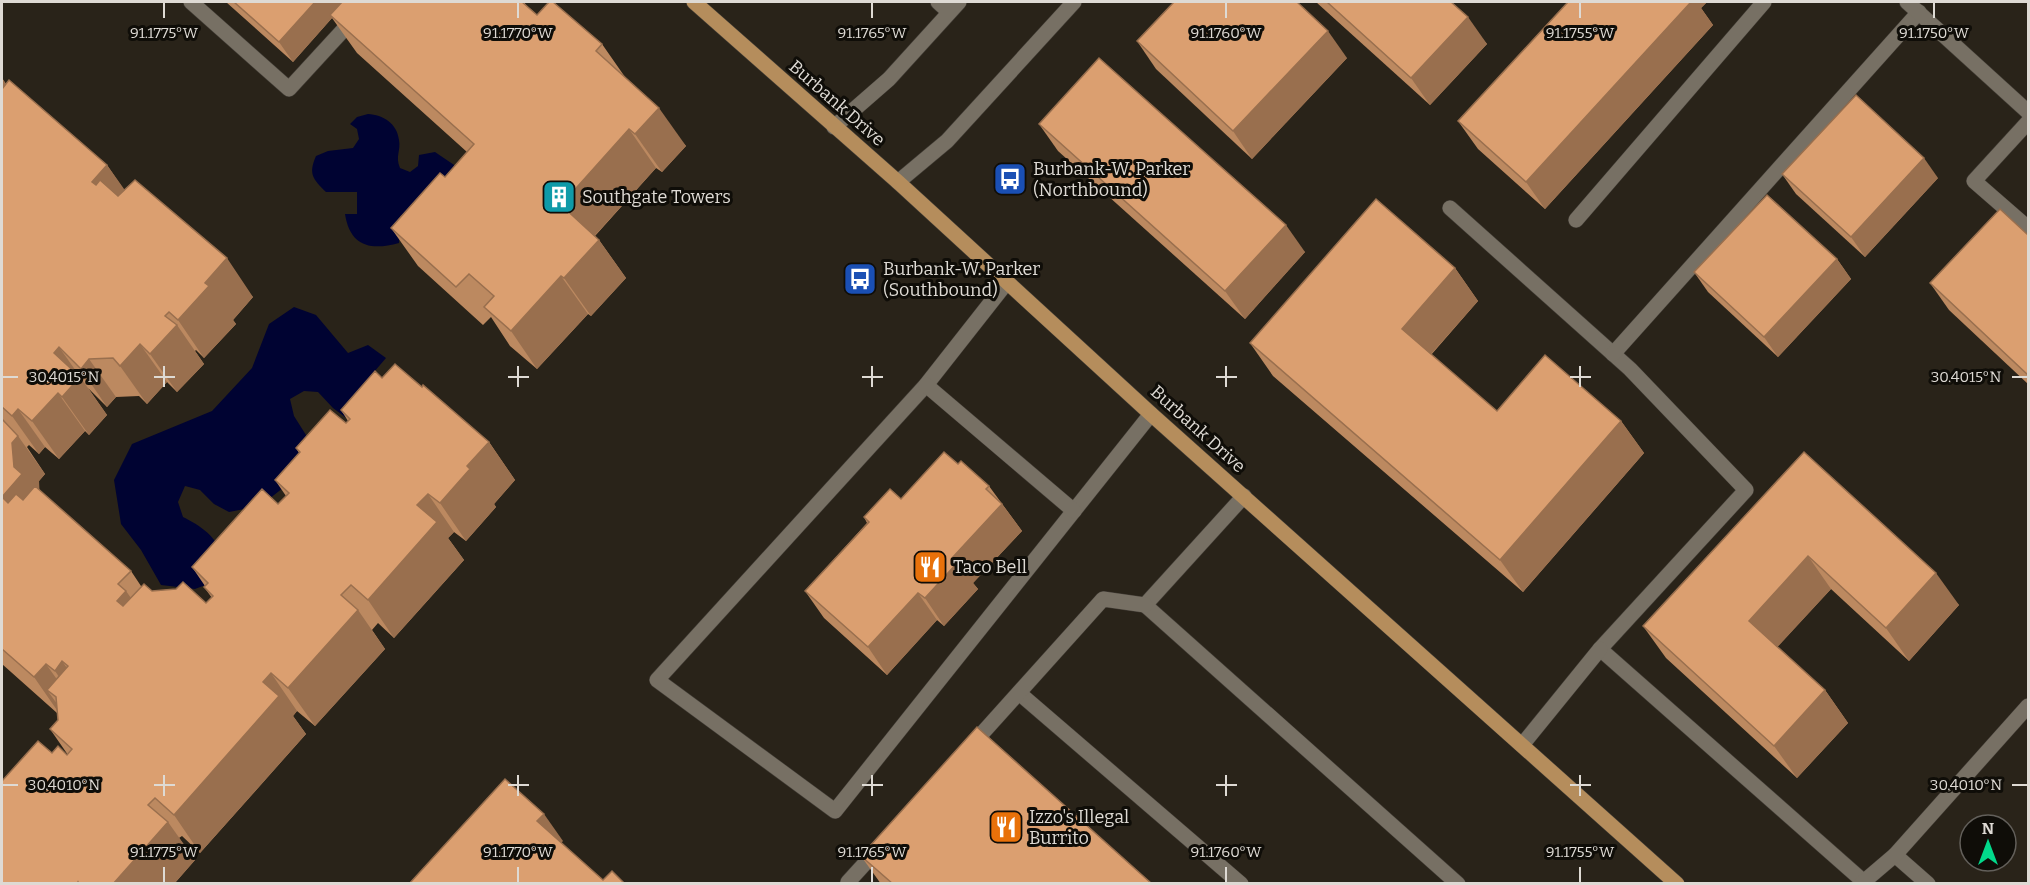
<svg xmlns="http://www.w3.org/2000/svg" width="2030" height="885" viewBox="0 0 2030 885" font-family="Bitter,serif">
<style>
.water{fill:#000332}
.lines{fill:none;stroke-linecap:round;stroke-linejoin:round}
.lane-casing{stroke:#423d36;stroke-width:16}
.street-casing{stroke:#423d36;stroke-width:16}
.secondary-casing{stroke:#423d36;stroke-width:16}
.primary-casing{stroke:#423d36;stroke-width:16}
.lane{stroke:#777064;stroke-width:15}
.street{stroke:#777064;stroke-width:15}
.secondary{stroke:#777064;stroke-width:15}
.primary{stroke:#b58d5c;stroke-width:15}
.wall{fill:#bc8960}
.shaded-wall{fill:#996f4e}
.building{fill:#db9f70;stroke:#996f4e;stroke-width:1.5}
.ticks{fill:none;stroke:#dedad4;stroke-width:2}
.labels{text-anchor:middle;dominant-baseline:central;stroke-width:6;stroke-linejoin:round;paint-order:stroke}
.street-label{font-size:18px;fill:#dedad4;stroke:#0f0d08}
.poi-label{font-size:18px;fill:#dedad4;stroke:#0f0d08;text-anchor:start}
.ticks-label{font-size:15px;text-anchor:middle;fill:#dedad4;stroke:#0f0d08;stroke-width:6;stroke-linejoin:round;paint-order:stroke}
</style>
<rect width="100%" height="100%" fill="#292319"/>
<g class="water">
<path d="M 368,114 C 383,115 397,123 399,140 C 401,151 395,156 400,168 L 410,172 L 418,166 L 419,155 L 435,152 L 460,169 L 409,213 L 400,216 L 399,243 C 370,251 350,246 345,214 L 357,214 L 357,192 L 326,192 C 313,179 308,174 316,156 L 328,151 L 353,148 L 359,139 L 357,129 L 350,124 L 357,117 Z"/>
<path d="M 294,307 L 316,315 L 348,353 L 368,345 L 386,358 L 374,372 L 374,395 L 349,420 L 333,408 L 318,392 L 304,391 L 290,399 L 294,416 L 306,435 L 306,454 L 297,477 L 260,506 L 229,512 L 214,504 L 200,490 L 185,486 L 178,502 L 183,517 C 199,525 219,537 221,557 C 222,564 217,574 216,581 L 195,589 L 161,585 L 141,550 L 121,524 L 114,480 L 132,444 L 212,411 L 252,368 L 269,324 Z"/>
</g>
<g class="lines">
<g class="lane-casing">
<g id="lane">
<path d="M 191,2 L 289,89 L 369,2"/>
<path d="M 938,2 L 949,12"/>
<path d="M 2028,122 L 1974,181 L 2028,228"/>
<path d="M 1450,208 L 1630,369 L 1746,490 L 1600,649 L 1863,881"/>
<path d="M 1576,220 L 1764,2"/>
<path d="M 1007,282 L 926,385 L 657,680 L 835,811 L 1151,414"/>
<path d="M 1613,354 L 1919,12"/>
<path d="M 926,385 L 1074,511"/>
<path d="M 1244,496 L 1145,605 L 1458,884"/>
<path d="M 1019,693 L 1241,884"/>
<path d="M 1522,745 L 1600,649"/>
<path d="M 969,748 L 1103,599 L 1145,605"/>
<path d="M 1895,855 L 1928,884"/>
<path d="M 849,884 L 848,882 L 879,848"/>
</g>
</g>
<g class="street-casing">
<g id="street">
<path d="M 1907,2 L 2028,112"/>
<path d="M 1861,884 L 1895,855 L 2028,706"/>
</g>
</g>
<g class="secondary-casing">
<g id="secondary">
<path d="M 834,127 L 889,79 L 959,2"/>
<path d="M 898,182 L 947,141 L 1074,2"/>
</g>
</g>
<g class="primary-casing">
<path id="primary" d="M 694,2 L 898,182 L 1151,414 L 1677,884"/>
</g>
<use href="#lane" class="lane"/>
<use href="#street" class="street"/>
<use href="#secondary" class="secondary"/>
<use href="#primary" class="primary"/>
</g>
<g class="wall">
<path d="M 226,2 L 524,2 L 526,5 L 537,15 L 602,44 L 625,77 L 686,146 L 662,172 L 656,168 L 595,236 L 599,240 L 626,278 L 591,316 L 588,314 L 537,369 L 510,346 L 491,317 L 483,325 L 418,266 L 391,228 L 445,177 L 467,152 L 357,53 L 332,18 L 293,62 Z"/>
<path d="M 1316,2 L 1451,2 L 1487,44 L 1430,105 Z"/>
<path d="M 1568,2 L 1707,2 L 1701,8 L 1713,25 L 1545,209 L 1478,149 L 1458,121 Z"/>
<path d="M 1137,41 L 1347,58 L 1252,159 L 1156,69 Z"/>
<path d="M 2,78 L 6,84 L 107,165 L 124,190 L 253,297 L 233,320 L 236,324 L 204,358 L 196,350 L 195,351 L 204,364 L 177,392 L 167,382 L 147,404 L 139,396 L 116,397 L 107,407 L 88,388 L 107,415 L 89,435 L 85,431 L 59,459 L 45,447 L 39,454 L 29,445 L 27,447 L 45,474 L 39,481 L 39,490 L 131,571 L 141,586 L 152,591 L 206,603 L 212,598 L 204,587 L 205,586 L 192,567 L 278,504 L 286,496 L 275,480 L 299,453 L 296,448 L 346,423 L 348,421 L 341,410 L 382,378 L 422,387 L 489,442 L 515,480 L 494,504 L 496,507 L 466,541 L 454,532 L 448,538 L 464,560 L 394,638 L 378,623 L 372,630 L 385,649 L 315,726 L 297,711 L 293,716 L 306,734 L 200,853 L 182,836 L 179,838 L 195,860 L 174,884 L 2,884 L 52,753 L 68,755 L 50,729 L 58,720 L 57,713 L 2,664 Z"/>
<path d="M 1039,124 L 1305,252 L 1245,319 L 1058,151 Z"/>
<path d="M 1782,174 L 1938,178 L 1865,257 L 1796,194 Z"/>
<path d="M 2028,235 L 2028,384 L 1949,310 L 1930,283 Z"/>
<path d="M 1837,259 L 1851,279 L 1778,357 L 1708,292 L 1694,272 Z"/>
<path d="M 1455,268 L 1478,301 L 1431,355 L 1497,411 L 1621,421 L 1644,453 L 1523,592 L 1273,376 L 1250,343 Z"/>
<path d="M 1804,452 L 1959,605 L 1909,661 L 1831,589 L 1777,647 L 1825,690 L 1848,723 L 1797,778 L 1666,658 L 1643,626 Z"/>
<path d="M 958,464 L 989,486 L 1022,531 L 973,583 L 978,589 L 944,626 L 937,620 L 887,675 L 824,618 L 805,591 L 867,523 L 864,517 L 901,499 Z"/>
<path d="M 861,856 L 1152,884 L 881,884 Z"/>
</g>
<g class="shaded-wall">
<path d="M 315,2 L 348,2 L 330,15 L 332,18 L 293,62 L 279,42 Z"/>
<path d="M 1691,2 L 1707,2 L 1701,8 L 1713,25 L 1545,209 L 1526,182 Z"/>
<path d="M 1468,17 L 1487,44 L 1430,105 L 1411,78 Z"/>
<path d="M 1328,31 L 1347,58 L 1252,159 L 1233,131 Z"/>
<path d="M 2,78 L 20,105 L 2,110 Z"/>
<path d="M 659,108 L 686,146 L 662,172 L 635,134 Z"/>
<path d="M 629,129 L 656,168 L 588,243 L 561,205 Z"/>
<path d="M 1924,158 L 1938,178 L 1865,257 L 1851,237 Z"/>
<path d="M 107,165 L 134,203 L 119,221 L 92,182 Z"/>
<path d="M 1286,225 L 1305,252 L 1245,319 L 1225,291 Z"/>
<path d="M 599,240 L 626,278 L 591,316 L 564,278 Z"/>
<path d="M 227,258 L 253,297 L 233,320 L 236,324 L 204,358 L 178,320 L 205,283 Z"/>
<path d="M 1837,259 L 1851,279 L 1778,357 L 1764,337 Z"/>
<path d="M 1455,268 L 1478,301 L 1424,362 L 1402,329 Z"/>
<path d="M 561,276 L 588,314 L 537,369 L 511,331 Z"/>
<path d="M 177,325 L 204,364 L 177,392 L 150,354 Z"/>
<path d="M 140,344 L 167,382 L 147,404 L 120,366 Z"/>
<path d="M 59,347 L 107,415 L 89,435 L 62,397 L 54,353 Z"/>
<path d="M 89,359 L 116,397 L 107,407 L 81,369 Z"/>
<path d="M 58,393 L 85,431 L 59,459 L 32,421 Z"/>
<path d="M 18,409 L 45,447 L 39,454 L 12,416 Z"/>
<path d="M 1621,421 L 1644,453 L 1523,592 L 1500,560 Z"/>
<path d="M 18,436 L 45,474 L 39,481 L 40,500 L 28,535 L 2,497 L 14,467 L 12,443 Z"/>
<path d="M 489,442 L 515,480 L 494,504 L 496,507 L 466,541 L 440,503 L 467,466 Z"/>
<path d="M 428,494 L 454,532 L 448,538 L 464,560 L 394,638 L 368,600 L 417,505 Z"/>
<path d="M 1002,504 L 1022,531 L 973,583 L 978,589 L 944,626 L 925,598 L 953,557 Z"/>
<path d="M 1808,556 L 1831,589 L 1771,654 L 1749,621 Z"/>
<path d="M 1936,573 L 1959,605 L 1909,661 L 1886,628 Z"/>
<path d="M 126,591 L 153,629 L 144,639 L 117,601 Z"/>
<path d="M 918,593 L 937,620 L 887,675 L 868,647 Z"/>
<path d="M 358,610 L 385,649 L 315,726 L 288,688 Z"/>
<path d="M 62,661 L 89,699 L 81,709 L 55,671 Z"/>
<path d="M 46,664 L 73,702 L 56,697 L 47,690 L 63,712 L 61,716 L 34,677 Z"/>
<path d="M 271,673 L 297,711 L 293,716 L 306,734 L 200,853 L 174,815 L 263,682 Z"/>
<path d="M 1825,690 L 1848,723 L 1797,778 L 1774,746 Z"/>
<path d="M 544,814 L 563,841 L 556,849 L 537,821 Z"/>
<path d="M 168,822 L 195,860 L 174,884 L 113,884 Z"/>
</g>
<g class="building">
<path d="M 234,2 L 315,2 L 279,42 Z"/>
<path d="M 342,2 L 522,2 L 537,15 L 549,2 L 553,2 L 602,44 L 596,51 L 659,108 L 635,134 L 629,129 L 561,205 L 599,240 L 564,278 L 561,276 L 511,331 L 484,307 L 494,296 L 469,274 L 456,287 L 391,228 L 440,173 L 445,177 L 474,144 L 330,15 Z"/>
<path d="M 1174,2 L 1297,2 L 1328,31 L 1233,131 L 1137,41 Z"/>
<path d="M 1327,2 L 1451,2 L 1468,17 L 1411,78 Z"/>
<path d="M 1568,2 L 1691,2 L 1526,182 L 1458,121 Z"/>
<path d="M 1099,58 L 1286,225 L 1225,291 L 1039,124 Z"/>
<path d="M 9,80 L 107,165 L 92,182 L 96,185 L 100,180 L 118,196 L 135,180 L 227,258 L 205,283 L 209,286 L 178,320 L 169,312 L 165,316 L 177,325 L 150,354 L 140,344 L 120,366 L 113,358 L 89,359 L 81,369 L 59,347 L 54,353 L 80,377 L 62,397 L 58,393 L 32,421 L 18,409 L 12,416 L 2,407 L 2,408 L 2,89 Z"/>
<path d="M 1856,95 L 1924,158 L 1851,237 L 1782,174 Z"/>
<path d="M 1767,195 L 1837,259 L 1764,337 L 1694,272 Z"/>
<path d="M 1376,199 L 1455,268 L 1402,329 L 1497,411 L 1545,355 L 1621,421 L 1500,560 L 1250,343 Z"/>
<path d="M 2000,209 L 2028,235 L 2028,375 L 1930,283 Z"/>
<path d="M 395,364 L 422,387 L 423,385 L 489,442 L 467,466 L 470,469 L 440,503 L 428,494 L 417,505 L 437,522 L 368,600 L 351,585 L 341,595 L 358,610 L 288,688 L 271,673 L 263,682 L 279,696 L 174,815 L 155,798 L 148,805 L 168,822 L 113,884 L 79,884 L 78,882 L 77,884 L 2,884 L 2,781 L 38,741 L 52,753 L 58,746 L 67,755 L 72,749 L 50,729 L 58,720 L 56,697 L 47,690 L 68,666 L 62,661 L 55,671 L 46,664 L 34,677 L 2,649 L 2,497 L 8,503 L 16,494 L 23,500 L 35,486 L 131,571 L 118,584 L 126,591 L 117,601 L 123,606 L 144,584 L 152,591 L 176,589 L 183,582 L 206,603 L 213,596 L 204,587 L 208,583 L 192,567 L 262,489 L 278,504 L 289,493 L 275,480 L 300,452 L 296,448 L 330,410 L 346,423 L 350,419 L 341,410 L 375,371 L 382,378 Z"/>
<path d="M 2,419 L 18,436 L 12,443 L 14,467 L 22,474 L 2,497 Z"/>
<path d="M 944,452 L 958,464 L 961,461 L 989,486 L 986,489 L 1002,504 L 953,557 L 958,562 L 925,598 L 918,593 L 868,647 L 805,591 L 869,522 L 864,517 L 890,489 L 901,499 Z"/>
<path d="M 1804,452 L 1936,573 L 1886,628 L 1808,556 L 1749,621 L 1825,690 L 1774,746 L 1643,626 Z"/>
<path d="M 977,727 L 1152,884 L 893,884 L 861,856 Z"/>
<path d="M 505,779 L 544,814 L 537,821 L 603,880 L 612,871 L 625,884 L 409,884 Z"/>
</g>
<path class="ticks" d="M 164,3 L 164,18M 518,3 L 518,18M 872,3 L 872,18M 1226,3 L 1226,18M 1580,3 L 1580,18M 1934,3 L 1934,18M 164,366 L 164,387M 518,366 L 518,387M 872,366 L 872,387M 1226,366 L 1226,387M 1580,366 L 1580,387M 3,377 L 18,377M 154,377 L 175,377M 508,377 L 529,377M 862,377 L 883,377M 1216,377 L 1237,377M 1570,377 L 1591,377M 2012,377 L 2027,377M 164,775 L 164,796M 518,775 L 518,796M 872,775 L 872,796M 1226,775 L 1226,796M 1580,775 L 1580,796M 3,785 L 18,785M 154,785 L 175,785M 508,785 L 529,785M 862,785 L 883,785M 1216,785 L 1237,785M 1570,785 L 1591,785M 2012,785 L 2027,785M 164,867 L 164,882M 518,867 L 518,882M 872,867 L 872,882M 1226,867 L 1226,882M 1580,867 L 1580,882"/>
<defs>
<g id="bus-square" transform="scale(1.725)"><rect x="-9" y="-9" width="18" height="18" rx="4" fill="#1a4fb4" stroke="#0f0d08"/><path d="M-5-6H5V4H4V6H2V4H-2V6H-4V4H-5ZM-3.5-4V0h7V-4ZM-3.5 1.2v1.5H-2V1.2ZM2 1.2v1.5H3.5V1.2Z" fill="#fff"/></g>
<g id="building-square" transform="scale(1.725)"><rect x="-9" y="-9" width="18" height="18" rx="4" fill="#0f9aa8" stroke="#0f0d08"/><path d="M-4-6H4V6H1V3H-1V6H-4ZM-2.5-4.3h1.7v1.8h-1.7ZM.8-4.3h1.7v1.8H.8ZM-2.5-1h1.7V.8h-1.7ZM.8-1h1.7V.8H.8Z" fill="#fff"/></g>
<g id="restaurant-square" transform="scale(1.725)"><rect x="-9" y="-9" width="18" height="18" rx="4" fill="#e8710a" stroke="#0f0d08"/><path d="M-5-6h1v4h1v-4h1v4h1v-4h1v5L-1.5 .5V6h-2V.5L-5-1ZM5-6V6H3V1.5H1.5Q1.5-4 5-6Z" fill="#fff"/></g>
</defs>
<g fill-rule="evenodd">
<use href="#bus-square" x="1010" y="179"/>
<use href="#building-square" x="559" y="197"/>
<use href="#bus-square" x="860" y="279"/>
<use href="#restaurant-square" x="930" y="567"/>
<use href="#restaurant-square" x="1006" y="827"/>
</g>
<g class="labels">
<g class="street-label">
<text transform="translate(837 103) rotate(41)">Burbank Drive</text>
<text transform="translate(1198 429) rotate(42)">Burbank Drive</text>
</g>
<g class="poi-label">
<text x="1033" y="169">Burbank-W. Parker<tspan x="1033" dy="21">(Northbound)</tspan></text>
<text x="582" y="197">Southgate Towers</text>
<text x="883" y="269">Burbank-W. Parker<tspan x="883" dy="21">(Southbound)</tspan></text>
<text x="953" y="567">Taco Bell</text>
<text x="1029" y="817">Izzo's Illegal<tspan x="1029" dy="21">Burrito</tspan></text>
</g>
</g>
<g class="ticks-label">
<text x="164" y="38">91.1775°W</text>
<text x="518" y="38">91.1770°W</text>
<text x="872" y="38">91.1765°W</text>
<text x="1226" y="38">91.1760°W</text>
<text x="1580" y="38">91.1755°W</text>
<text x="1934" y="38">91.1750°W</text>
<text x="64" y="382">30.4015°N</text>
<text x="1966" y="382">30.4015°N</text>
<text x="64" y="790">30.4010°N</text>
<text x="1966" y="790">30.4010°N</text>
<text x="164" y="857">91.1775°W</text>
<text x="518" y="857">91.1770°W</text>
<text x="872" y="857">91.1765°W</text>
<text x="1226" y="857">91.1760°W</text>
<text x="1580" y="857">91.1755°W</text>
</g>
<rect width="2030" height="885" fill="none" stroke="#dedad4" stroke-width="6"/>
<g transform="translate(1988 843)"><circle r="28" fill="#0f0d08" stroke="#625f5a" stroke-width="1.5"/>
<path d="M0-4.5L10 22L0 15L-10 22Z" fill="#02d98b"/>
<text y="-9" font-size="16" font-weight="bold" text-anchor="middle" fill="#dedad4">N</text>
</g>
</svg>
